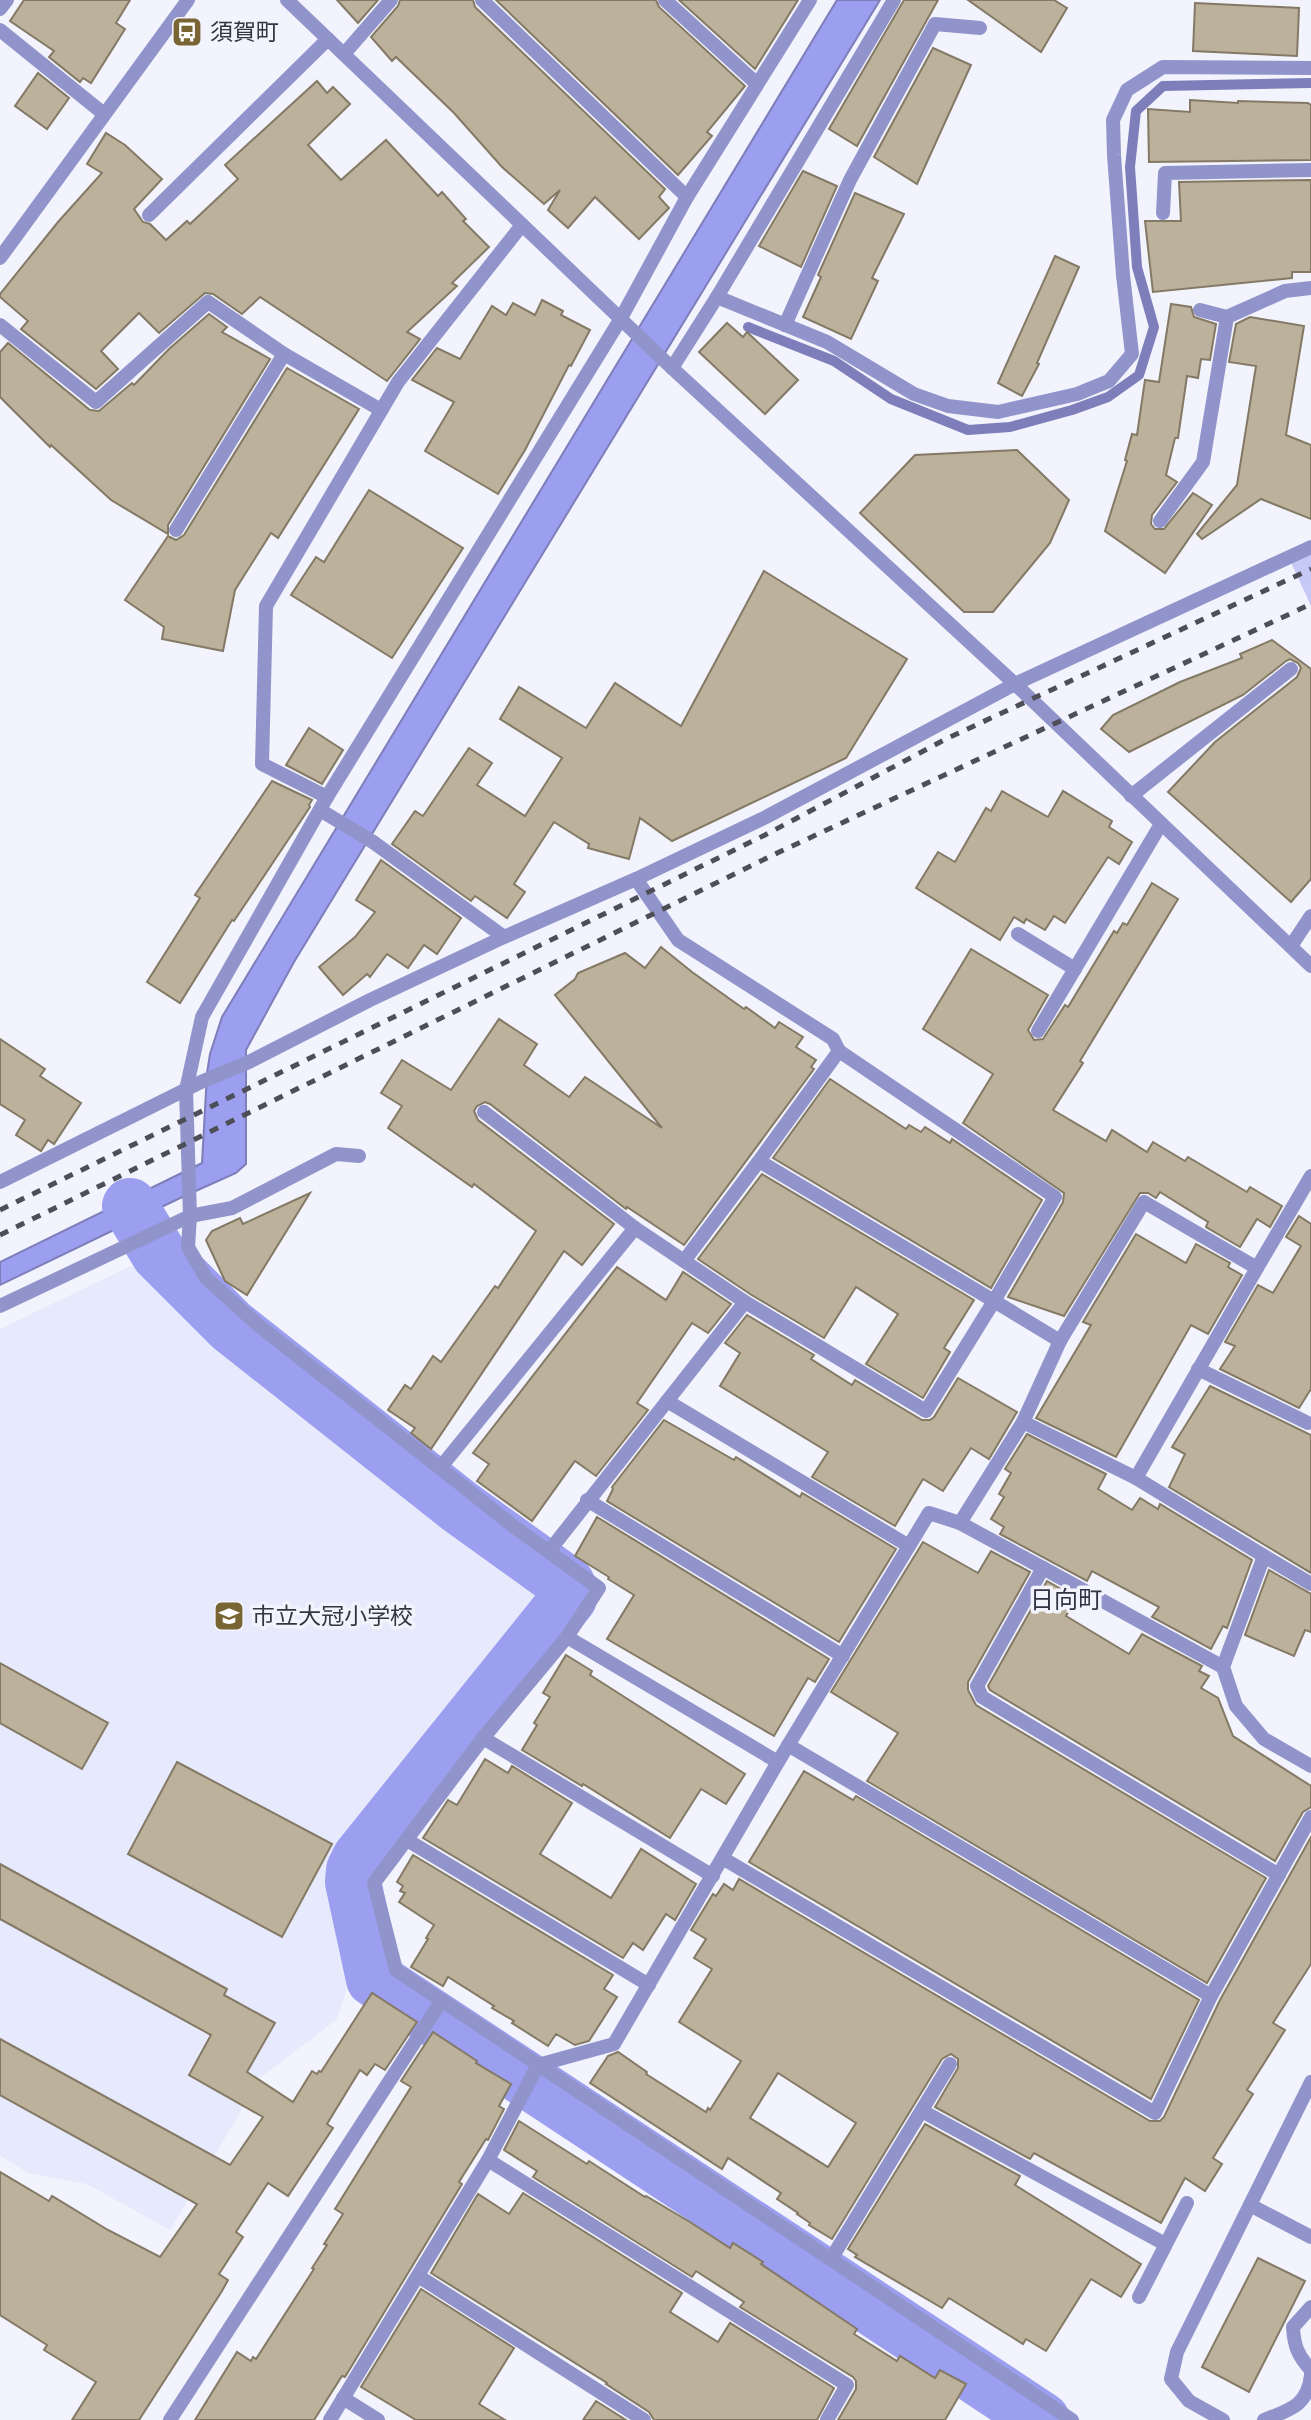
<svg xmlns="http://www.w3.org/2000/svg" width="1311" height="2420" viewBox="0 0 1311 2420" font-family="'DM Sans','Noto Sans JP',sans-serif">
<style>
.built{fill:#e7e9fc}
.green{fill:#c6c9f6}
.water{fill:#9c9eef;stroke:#7d7eba;stroke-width:2}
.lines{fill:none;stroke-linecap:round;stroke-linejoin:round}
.stream{stroke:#7d7eba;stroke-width:10}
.river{stroke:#9c9eef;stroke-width:56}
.building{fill:#bcb29c;stroke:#837965;stroke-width:2;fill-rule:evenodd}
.service{stroke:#9194ca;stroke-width:14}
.minor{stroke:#9194ca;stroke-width:14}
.tertiary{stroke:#9194ca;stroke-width:14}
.rail{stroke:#4d4e57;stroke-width:5;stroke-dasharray:9 9;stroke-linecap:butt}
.labels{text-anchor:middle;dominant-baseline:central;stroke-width:7;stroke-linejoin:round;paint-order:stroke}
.poi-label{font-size:23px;fill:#34353e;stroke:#f2f3fc;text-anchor:start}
.neighbourhood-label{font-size:24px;fill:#313244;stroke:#f2f3fc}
</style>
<rect width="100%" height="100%" fill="#f2f3fc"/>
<path class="built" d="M 146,1265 L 542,1583 L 548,1602 L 439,1742 L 338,1865 L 356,1964 L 336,2020 L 261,2077 L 170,2230 L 87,2184 L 28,2173 L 0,2155 L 0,1329 L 131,1266 Z"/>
<path class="green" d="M 1311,547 L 1311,606 L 1289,558 Z"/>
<path class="water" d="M 837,0 L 880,0 L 294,962 L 246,1050 L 246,1164 L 236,1173 L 178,1199 L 0,1285 L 0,1262 L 202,1163 L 207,1073 L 210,1054 L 222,1017 Z"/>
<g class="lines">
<path class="stream" d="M 748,327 L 834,361 L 891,399 L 968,430 L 1010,427 L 1072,410 L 1108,397 L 1139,375 L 1154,327 L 1137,267 L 1130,167 L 1136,111 L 1163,86 L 1311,83"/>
<path class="river" d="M 130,1206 L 159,1254 L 231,1326 L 460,1507 L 567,1584 L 570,1591 L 569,1598 L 360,1858 L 354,1870 L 353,1882 L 374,1979 L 1042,2420"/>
</g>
<g class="building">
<path d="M 24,0 L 130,0 L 116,23 L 125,29 L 91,83 L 83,78 L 80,82 L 49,57 L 54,51 L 10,21 Z"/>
<path d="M 337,0 L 378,0 L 358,23 Z"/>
<path d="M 400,0 L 473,0 L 475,7 L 665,189 L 659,197 L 669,208 L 639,239 L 595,197 L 568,228 L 548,210 L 560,190 L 544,204 L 502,167 L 454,113 L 396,57 L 392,61 L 371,37 L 398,6 Z"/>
<path d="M 496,0 L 656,0 L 659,7 L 745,86 L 707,132 L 712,136 L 678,175 Z"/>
<path d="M 679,0 L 798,0 L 755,69 Z"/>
<path d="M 904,0 L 938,0 L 857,146 L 829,129 Z"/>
<path d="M 968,0 L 1054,0 L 1067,8 L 1041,52 Z"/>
<path d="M 1195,3 L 1299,8 L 1297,56 L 1193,51 Z"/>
<path d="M 933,48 L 971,65 L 917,184 L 874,157 Z"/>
<path d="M 38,73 L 69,98 L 47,129 L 15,106 Z"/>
<path d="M 317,81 L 327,93 L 333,87 L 350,104 L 308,145 L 341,180 L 386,140 L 438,196 L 442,192 L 466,219 L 463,221 L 489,247 L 452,283 L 457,286 L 407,332 L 420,339 L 387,381 L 260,297 L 242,314 L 213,294 L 205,293 L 159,333 L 139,313 L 101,351 L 118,369 L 96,389 L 21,329 L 28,321 L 0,297 L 0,294 L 58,222 L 102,173 L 87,164 L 106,133 L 125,145 L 162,179 L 134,209 L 143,222 L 150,224 L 166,240 L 187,221 L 190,224 L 238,179 L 225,165 Z"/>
<path d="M 1190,100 L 1238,103 L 1238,101 L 1308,103 L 1311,105 L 1311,160 L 1149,162 L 1148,109 L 1190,112 Z"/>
<path d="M 803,171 L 837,186 L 801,267 L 759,246 Z"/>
<path d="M 1311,180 L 1311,272 L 1292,272 L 1292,278 L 1153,292 L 1145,221 L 1181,221 L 1179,182 Z"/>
<path d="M 855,193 L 904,214 L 872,278 L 878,281 L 851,339 L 803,317 L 821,277 L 818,275 Z"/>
<path d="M 1055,256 L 1079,267 L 1037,363 L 1039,364 L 1022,396 L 998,383 Z"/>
<path d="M 542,300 L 563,311 L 561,315 L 590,330 L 571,366 L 569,365 L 525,450 L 498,494 L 425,451 L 454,402 L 412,380 L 437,348 L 460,359 L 492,306 L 506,315 L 513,303 L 535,315 Z"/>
<path d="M 1171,304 L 1191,307 L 1194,317 L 1216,324 L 1210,360 L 1201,359 L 1198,378 L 1187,376 L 1178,438 L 1175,438 L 1166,475 L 1177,482 L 1152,515 L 1151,524 L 1155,529 L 1164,529 L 1193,493 L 1212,505 L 1165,573 L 1105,531 L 1127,461 L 1125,460 L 1132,434 L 1137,435 L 1145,380 L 1159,382 Z"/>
<path d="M 209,314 L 227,327 L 222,332 L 270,359 L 168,525 L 168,534 L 111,500 L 51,445 L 50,447 L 0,397 L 0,352 L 8,343 L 90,410 L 99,411 L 132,383 L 134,385 L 169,349 Z"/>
<path d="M 1250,317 L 1304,326 L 1286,435 L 1311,445 L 1311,519 L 1261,499 L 1202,539 L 1197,534 L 1237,485 L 1256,366 L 1229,362 L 1236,324 Z"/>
<path d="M 727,323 L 743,337 L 747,332 L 798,380 L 765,414 L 699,352 Z"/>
<path d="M 287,368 L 359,409 L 278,538 L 271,533 L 235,590 L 223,651 L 162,639 L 164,627 L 125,600 L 168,536 L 176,540 L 184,535 Z"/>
<path d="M 1017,450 L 1069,500 L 1050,543 L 993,612 L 964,612 L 860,513 L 915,455 Z"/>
<path d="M 369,490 L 463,548 L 392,658 L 291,595 L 316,557 L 324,562 Z"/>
<path d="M 764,571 L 907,659 L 846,758 L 672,841 L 640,818 L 629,859 L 588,848 L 589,844 L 554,822 L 514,884 L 525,892 L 507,918 L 475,896 L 471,901 L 392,844 L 415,811 L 423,816 L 469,748 L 492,763 L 477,785 L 525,816 L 562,758 L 500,719 L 519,687 L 586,728 L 615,683 L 681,726 Z"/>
<path d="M 1272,640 L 1311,669 L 1311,879 L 1291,902 L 1168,792 L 1215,742 L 1297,677 L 1301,668 L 1298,663 L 1290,659 L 1286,661 L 1243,695 L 1129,752 L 1101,729 L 1113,715 L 1180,682 L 1242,658 L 1240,654 Z"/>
<path d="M 309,728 L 343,750 L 322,784 L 286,765 Z"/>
<path d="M 272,781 L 312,800 L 309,805 L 310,807 L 234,921 L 232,920 L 180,1003 L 147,982 L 200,898 L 195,895 Z"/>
<path d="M 1002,791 L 1048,817 L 1063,791 L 1112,821 L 1109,827 L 1132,842 L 1119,864 L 1108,857 L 1065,923 L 1054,916 L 1045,930 L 1026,919 L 1024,923 L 1014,917 L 1000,940 L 916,888 L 938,852 L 955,862 L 986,808 L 991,811 Z"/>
<path d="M 381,860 L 461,918 L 437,954 L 424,945 L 408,968 L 387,954 L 370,977 L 367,974 L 343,995 L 319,967 L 355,937 L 375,912 L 356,900 Z"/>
<path d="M 1152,883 L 1178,899 L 1080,1061 L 1083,1063 L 1053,1110 L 1106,1141 L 1112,1130 L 1147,1152 L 1153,1142 L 1185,1161 L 1188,1157 L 1247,1192 L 1250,1187 L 1282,1206 L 1270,1227 L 1257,1219 L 1240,1247 L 1206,1227 L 1208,1222 L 1160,1192 L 1156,1198 L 1148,1193 L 1140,1193 L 1064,1316 L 1008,1297 L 1063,1202 L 1064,1193 L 963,1123 L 993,1074 L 923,1029 L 971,949 L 1048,995 L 1028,1030 L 1034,1040 L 1043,1039 L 1065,1005 L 1068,1007 L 1114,931 L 1117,933 L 1123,923 L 1127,925 Z"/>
<path d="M 661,947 L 692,972 L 744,1009 L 746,1007 L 775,1028 L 779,1022 L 803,1037 L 796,1047 L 816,1060 L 811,1067 L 814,1069 L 684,1245 L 627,1207 L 626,1209 L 490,1104 L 485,1102 L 477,1106 L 474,1111 L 478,1120 L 614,1224 L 582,1265 L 564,1251 L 431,1449 L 411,1433 L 415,1428 L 388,1410 L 405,1385 L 411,1389 L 433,1356 L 441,1362 L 495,1286 L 498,1288 L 536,1231 L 474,1184 L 472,1187 L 388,1128 L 402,1106 L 381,1093 L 402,1060 L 451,1090 L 499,1019 L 537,1044 L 524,1065 L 569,1097 L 585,1077 L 662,1128 L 555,995 L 575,979 L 578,973 L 625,953 L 645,968 Z"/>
<path d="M 0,1039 L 45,1069 L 40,1076 L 81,1103 L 54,1144 L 48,1140 L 41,1151 L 16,1135 L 25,1120 L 0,1104 Z"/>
<path d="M 830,1079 L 906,1129 L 909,1125 L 921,1132 L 925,1127 L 950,1143 L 952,1139 L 1042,1200 L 991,1288 L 773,1158 Z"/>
<path d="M 762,1174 L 974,1300 L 944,1348 L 950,1352 L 923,1398 L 866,1364 L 898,1314 L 856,1287 L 824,1338 L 750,1294 L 698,1259 Z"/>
<path d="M 310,1193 L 247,1295 L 225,1281 L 206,1240 L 212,1231 L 240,1218 L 243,1224 Z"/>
<path d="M 1299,1216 L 1311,1224 L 1311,1389 L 1299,1408 L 1220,1369 L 1235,1346 L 1225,1342 L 1258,1285 L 1273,1293 L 1301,1246 L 1286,1237 Z"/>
<path d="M 1136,1234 L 1186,1263 L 1196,1244 L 1230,1263 L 1228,1267 L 1242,1275 L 1208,1334 L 1191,1325 L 1116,1457 L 1036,1418 L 1091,1325 L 1083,1322 Z"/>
<path d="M 617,1267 L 666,1300 L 683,1272 L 731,1304 L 708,1333 L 692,1323 L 637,1403 L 648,1410 L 596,1476 L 575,1461 L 532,1521 L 477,1481 L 489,1464 L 473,1453 Z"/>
<path d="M 747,1315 L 814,1355 L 811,1359 L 852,1385 L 855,1380 L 922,1420 L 930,1420 L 934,1417 L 958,1378 L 1017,1412 L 989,1459 L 971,1448 L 943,1491 L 923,1479 L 895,1526 L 812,1477 L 828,1452 L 720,1386 L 740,1353 L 725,1343 Z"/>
<path d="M 1210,1386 L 1311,1435 L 1311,1573 L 1169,1487 L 1185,1454 L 1172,1447 Z"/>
<path d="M 664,1420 L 734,1460 L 736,1457 L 800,1497 L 802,1493 L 896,1549 L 839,1642 L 607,1501 L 613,1489 L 612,1487 Z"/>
<path d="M 1027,1434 L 1106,1474 L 1098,1489 L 1132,1510 L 1140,1498 L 1158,1509 L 1160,1504 L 1252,1560 L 1227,1628 L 1223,1626 L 1211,1649 L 1152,1617 L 1159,1607 L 1092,1571 L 1087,1581 L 1000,1534 L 1004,1527 L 991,1519 L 1004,1497 L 999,1494 L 1011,1473 L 1005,1469 Z"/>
<path d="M 597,1517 L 829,1659 L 815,1682 L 808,1678 L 774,1736 L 607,1639 L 634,1595 L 608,1579 L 609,1577 L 575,1556 Z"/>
<path d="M 923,1542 L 978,1573 L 991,1551 L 1030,1572 L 968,1682 L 968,1690 L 976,1705 L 1266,1878 L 1207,1983 L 867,1781 L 898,1733 L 831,1692 Z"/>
<path d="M 1269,1570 L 1311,1594 L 1311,1632 L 1305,1630 L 1294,1656 L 1245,1635 Z"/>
<path d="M 1047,1581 L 1077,1598 L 1066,1616 L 1129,1654 L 1142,1634 L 1202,1666 L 1199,1671 L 1209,1676 L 1201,1688 L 1218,1698 L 1233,1736 L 1311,1786 L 1311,1807 L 1303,1812 L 1275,1861 L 990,1690 L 988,1686 Z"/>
<path d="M 566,1655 L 592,1671 L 590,1675 L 745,1774 L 726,1804 L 701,1789 L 670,1838 L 583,1784 L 582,1786 L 522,1750 L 537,1725 L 534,1723 L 550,1697 L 543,1693 Z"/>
<path d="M 0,1663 L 108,1723 L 82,1769 L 0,1723 Z"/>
<path d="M 485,1759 L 508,1773 L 512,1766 L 572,1803 L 540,1854 L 611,1898 L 641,1849 L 696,1884 L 675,1920 L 666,1914 L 643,1950 L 633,1943 L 623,1958 L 423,1838 L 448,1800 L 457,1805 Z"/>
<path d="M 177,1762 L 332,1844 L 282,1937 L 128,1854 Z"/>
<path d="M 804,1771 L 853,1800 L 856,1796 L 1199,2000 L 1151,2099 L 749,1862 Z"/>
<path d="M 1311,1837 L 1311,1964 L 1273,2023 L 1285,2030 L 1247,2090 L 1253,2094 L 1213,2158 L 1222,2164 L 1205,2191 L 1185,2178 L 1161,2223 L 1034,2153 L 1030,2159 L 935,2107 L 958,2068 L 958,2059 L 951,2054 L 942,2059 L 832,2239 L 809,2225 L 810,2223 L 797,2214 L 798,2213 L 777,2199 L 781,2193 L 728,2158 L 722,2169 L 590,2083 L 608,2056 L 618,2052 L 647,2072 L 646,2074 L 706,2112 L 708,2108 L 710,2110 L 741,2061 L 679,2022 L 712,1969 L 694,1958 L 706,1939 L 691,1930 L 713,1894 L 716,1896 L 724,1884 L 733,1890 L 739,1879 L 1150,2121 L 1160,2121 L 1164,2117 L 1220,2000 ZM 778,2073 L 856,2123 L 828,2167 L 750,2118 Z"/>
<path d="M 413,1855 L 613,1975 L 604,1989 L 617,1997 L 589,2041 L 575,2045 L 556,2034 L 548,2046 L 512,2023 L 514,2021 L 492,2008 L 494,2006 L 448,1977 L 443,1986 L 411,1967 L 428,1939 L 426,1938 L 434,1925 L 399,1902 L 405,1893 L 400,1891 L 403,1886 L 397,1882 Z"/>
<path d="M 0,1864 L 227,1989 L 224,1995 L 275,2023 L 247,2072 L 293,2102 L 312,2071 L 317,2074 L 319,2071 L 321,2072 L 372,1993 L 417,2022 L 385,2070 L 375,2064 L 367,2075 L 360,2070 L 327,2124 L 333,2128 L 288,2196 L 268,2183 L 236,2232 L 243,2237 L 219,2274 L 228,2280 L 222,2291 L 139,2420 L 72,2420 L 96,2382 L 44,2350 L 47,2345 L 0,2315 L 0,2172 L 49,2201 L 52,2196 L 108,2230 L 160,2257 L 197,2204 L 0,2095 L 0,2039 L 230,2165 L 263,2117 L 189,2075 L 211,2035 L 0,1919 Z"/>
<path d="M 433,2032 L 477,2061 L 476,2063 L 511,2084 L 499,2106 L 504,2109 L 488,2140 L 486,2139 L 459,2182 L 462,2184 L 345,2377 L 342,2376 L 314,2420 L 195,2420 L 237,2352 L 251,2361 L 253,2357 L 256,2359 L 314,2269 L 312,2268 L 327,2245 L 324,2244 L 343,2214 L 335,2209 L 411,2087 L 401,2081 Z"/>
<path d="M 519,2121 L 587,2164 L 589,2161 L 645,2197 L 646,2196 L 690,2222 L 730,2248 L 733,2243 L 763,2262 L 761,2264 L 857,2329 L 854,2334 L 897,2361 L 900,2356 L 935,2378 L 940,2370 L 966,2384 L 945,2420 L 838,2420 L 856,2389 L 856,2381 L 853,2377 L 740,2307 L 744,2302 L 696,2271 L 692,2277 L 533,2177 L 537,2171 L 504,2150 Z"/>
<path d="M 925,2124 L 1020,2176 L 1015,2185 L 1141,2264 L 1121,2297 L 1091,2279 L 1046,2351 L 1026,2339 L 1023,2344 L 949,2298 L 942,2308 L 855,2257 L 857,2255 L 848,2249 Z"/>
<path d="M 523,2193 L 682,2293 L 670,2312 L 718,2342 L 730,2323 L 834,2388 L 817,2420 L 654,2420 L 649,2412 L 606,2384 L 607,2383 L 431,2273 L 478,2194 L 509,2214 Z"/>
<path d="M 1258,2258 L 1305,2281 L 1249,2392 L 1202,2367 Z"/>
<path d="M 421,2289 L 514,2348 L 479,2404 L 505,2420 L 416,2420 L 361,2387 Z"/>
<path d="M 596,2401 L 626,2420 L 583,2420 Z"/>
</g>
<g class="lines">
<g class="service">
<path d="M 1131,796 L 1291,669"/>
<path d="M 320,810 L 373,842"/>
<path d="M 190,1216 L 232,1208 L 336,1154 L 359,1156"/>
<path d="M 1250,2205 L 1311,2237"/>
<path d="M 1311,2307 L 1293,2327 C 1294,2346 1298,2356 1311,2370"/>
<path d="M 1223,2420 L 1189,2401 L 1171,2379 L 1177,2352 L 1311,2082"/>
<path d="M 1264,2420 C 1289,2410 1308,2406 1311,2375"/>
</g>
<g class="minor">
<path d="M 482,0 L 687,197"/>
<path d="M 665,0 L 757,84"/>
<path d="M 810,0 L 687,197 L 620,320 L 327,797 L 202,1017 L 186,1090 L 190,1216 L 188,1247 L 206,1278 L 258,1325 L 440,1468 L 513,1526 L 599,1588 L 567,1637 L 483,1738 L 374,1883 L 396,1970 L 1072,2420"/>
<path d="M 0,9 L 7,0"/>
<path d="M 0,30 L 104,114"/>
<path d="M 344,54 L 391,0"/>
<path d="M 1163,213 L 1165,173 L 1311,170"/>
<path d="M 149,215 L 328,39"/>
<path d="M 717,297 L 827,342 L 914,394 L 948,406 L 998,412 L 1077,394 L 1109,381 L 1132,354 L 1123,275 L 1114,155 L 1113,120 L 1127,90 L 1163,67 L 1311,68"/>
<path d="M 1200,310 L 1227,317 L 1285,291 L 1311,288"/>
<path d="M 0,325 L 96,402 L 208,302 L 284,354 L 381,410"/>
<path d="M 785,325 L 850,180 L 935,24 L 980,28"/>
<path d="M 672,368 L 717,297 L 894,0"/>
<path d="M 1160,521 L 1203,462 L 1227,317"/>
<path d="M 176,530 L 284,354"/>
<path d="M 327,797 L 262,764 L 266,606 L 398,382 L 522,225"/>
<path d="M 373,842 L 504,937"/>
<path d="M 636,879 L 678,940 L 833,1039 L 839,1051"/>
<path d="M 1018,934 L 1075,969"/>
<path d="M 1291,946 L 1311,916"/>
<path d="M 1038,1031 L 1161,824"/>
<path d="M 484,1112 L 635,1228"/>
<path d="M 0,1182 L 201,1082 L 249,1062 L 370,1000 L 504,937 L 636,879 L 766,817 L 1015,684 L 1311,547"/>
<path d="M 684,1261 L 759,1161 L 994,1301 L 1055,1197 L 839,1051 L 759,1161"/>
<path d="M 0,1306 L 190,1216"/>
<path d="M 1198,1369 L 1308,1423"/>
<path d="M 667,1401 L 909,1546"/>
<path d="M 1023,1422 L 1136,1478 L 1264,1556"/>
<path d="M 440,1468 L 635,1228 L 745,1302"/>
<path d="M 1136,1478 L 1257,1268"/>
<path d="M 587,1500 L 843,1656"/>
<path d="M 960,1523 L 1043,1568 L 977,1686 L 982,1697 L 1279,1875"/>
<path d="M 550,1550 L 745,1302 L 926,1411 L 994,1301 L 1060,1341"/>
<path d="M 1043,1568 L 1223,1667"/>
<path d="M 1311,1584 L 1264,1556 L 1223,1667 L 1236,1706 L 1264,1739 L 1311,1766"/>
<path d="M 567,1637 L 778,1762"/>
<path d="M 483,1738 L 713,1876"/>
<path d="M 788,1745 L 1211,1996"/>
<path d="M 407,1840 L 649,1985"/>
<path d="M 724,1859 L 1155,2113 L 1211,1996 L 1311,1817"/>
<path d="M 922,2111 L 1165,2244"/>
<path d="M 488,2160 L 847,2385 L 827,2420"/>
<path d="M 831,2259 L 950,2064"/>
<path d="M 418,2276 L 644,2420"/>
<path d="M 1139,2297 L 1187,2203"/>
<path d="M 343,2398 L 378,2420"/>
<path d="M 170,2420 L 442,2000"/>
<path d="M 330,2420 L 488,2160 L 538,2065 L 614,2044 L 778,1762 L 929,1513 L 960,1523 L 1023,1422 L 1060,1341 L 1144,1202 L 1257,1268 L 1311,1176"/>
</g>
<g class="tertiary">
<path d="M 287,0 L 672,368 L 1015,684 L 1311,966"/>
<path d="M 0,258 L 188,0"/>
</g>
<g class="rail">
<path d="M 0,1210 L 765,835 L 946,739 L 1311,569"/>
<path d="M 0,1235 L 773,855 L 1311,604"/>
</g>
</g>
<defs>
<g id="bus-square" transform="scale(1.575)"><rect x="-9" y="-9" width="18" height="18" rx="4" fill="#796433" stroke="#f2f3fc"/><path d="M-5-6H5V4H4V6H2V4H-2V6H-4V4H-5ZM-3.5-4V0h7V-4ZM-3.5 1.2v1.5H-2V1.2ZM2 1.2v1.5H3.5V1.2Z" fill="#fff"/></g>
<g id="school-square" transform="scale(1.575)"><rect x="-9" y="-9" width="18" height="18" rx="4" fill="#796433" stroke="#f2f3fc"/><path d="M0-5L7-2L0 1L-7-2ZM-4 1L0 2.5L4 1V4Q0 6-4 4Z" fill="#fff"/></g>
</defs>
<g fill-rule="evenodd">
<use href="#bus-square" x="187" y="32"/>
<use href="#school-square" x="229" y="1616"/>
</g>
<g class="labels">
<g class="poi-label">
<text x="210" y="32">須賀町</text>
<text x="252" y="1616">市立大冠小学校</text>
</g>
<g class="neighbourhood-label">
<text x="1066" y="1599">日向町</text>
</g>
</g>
</svg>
